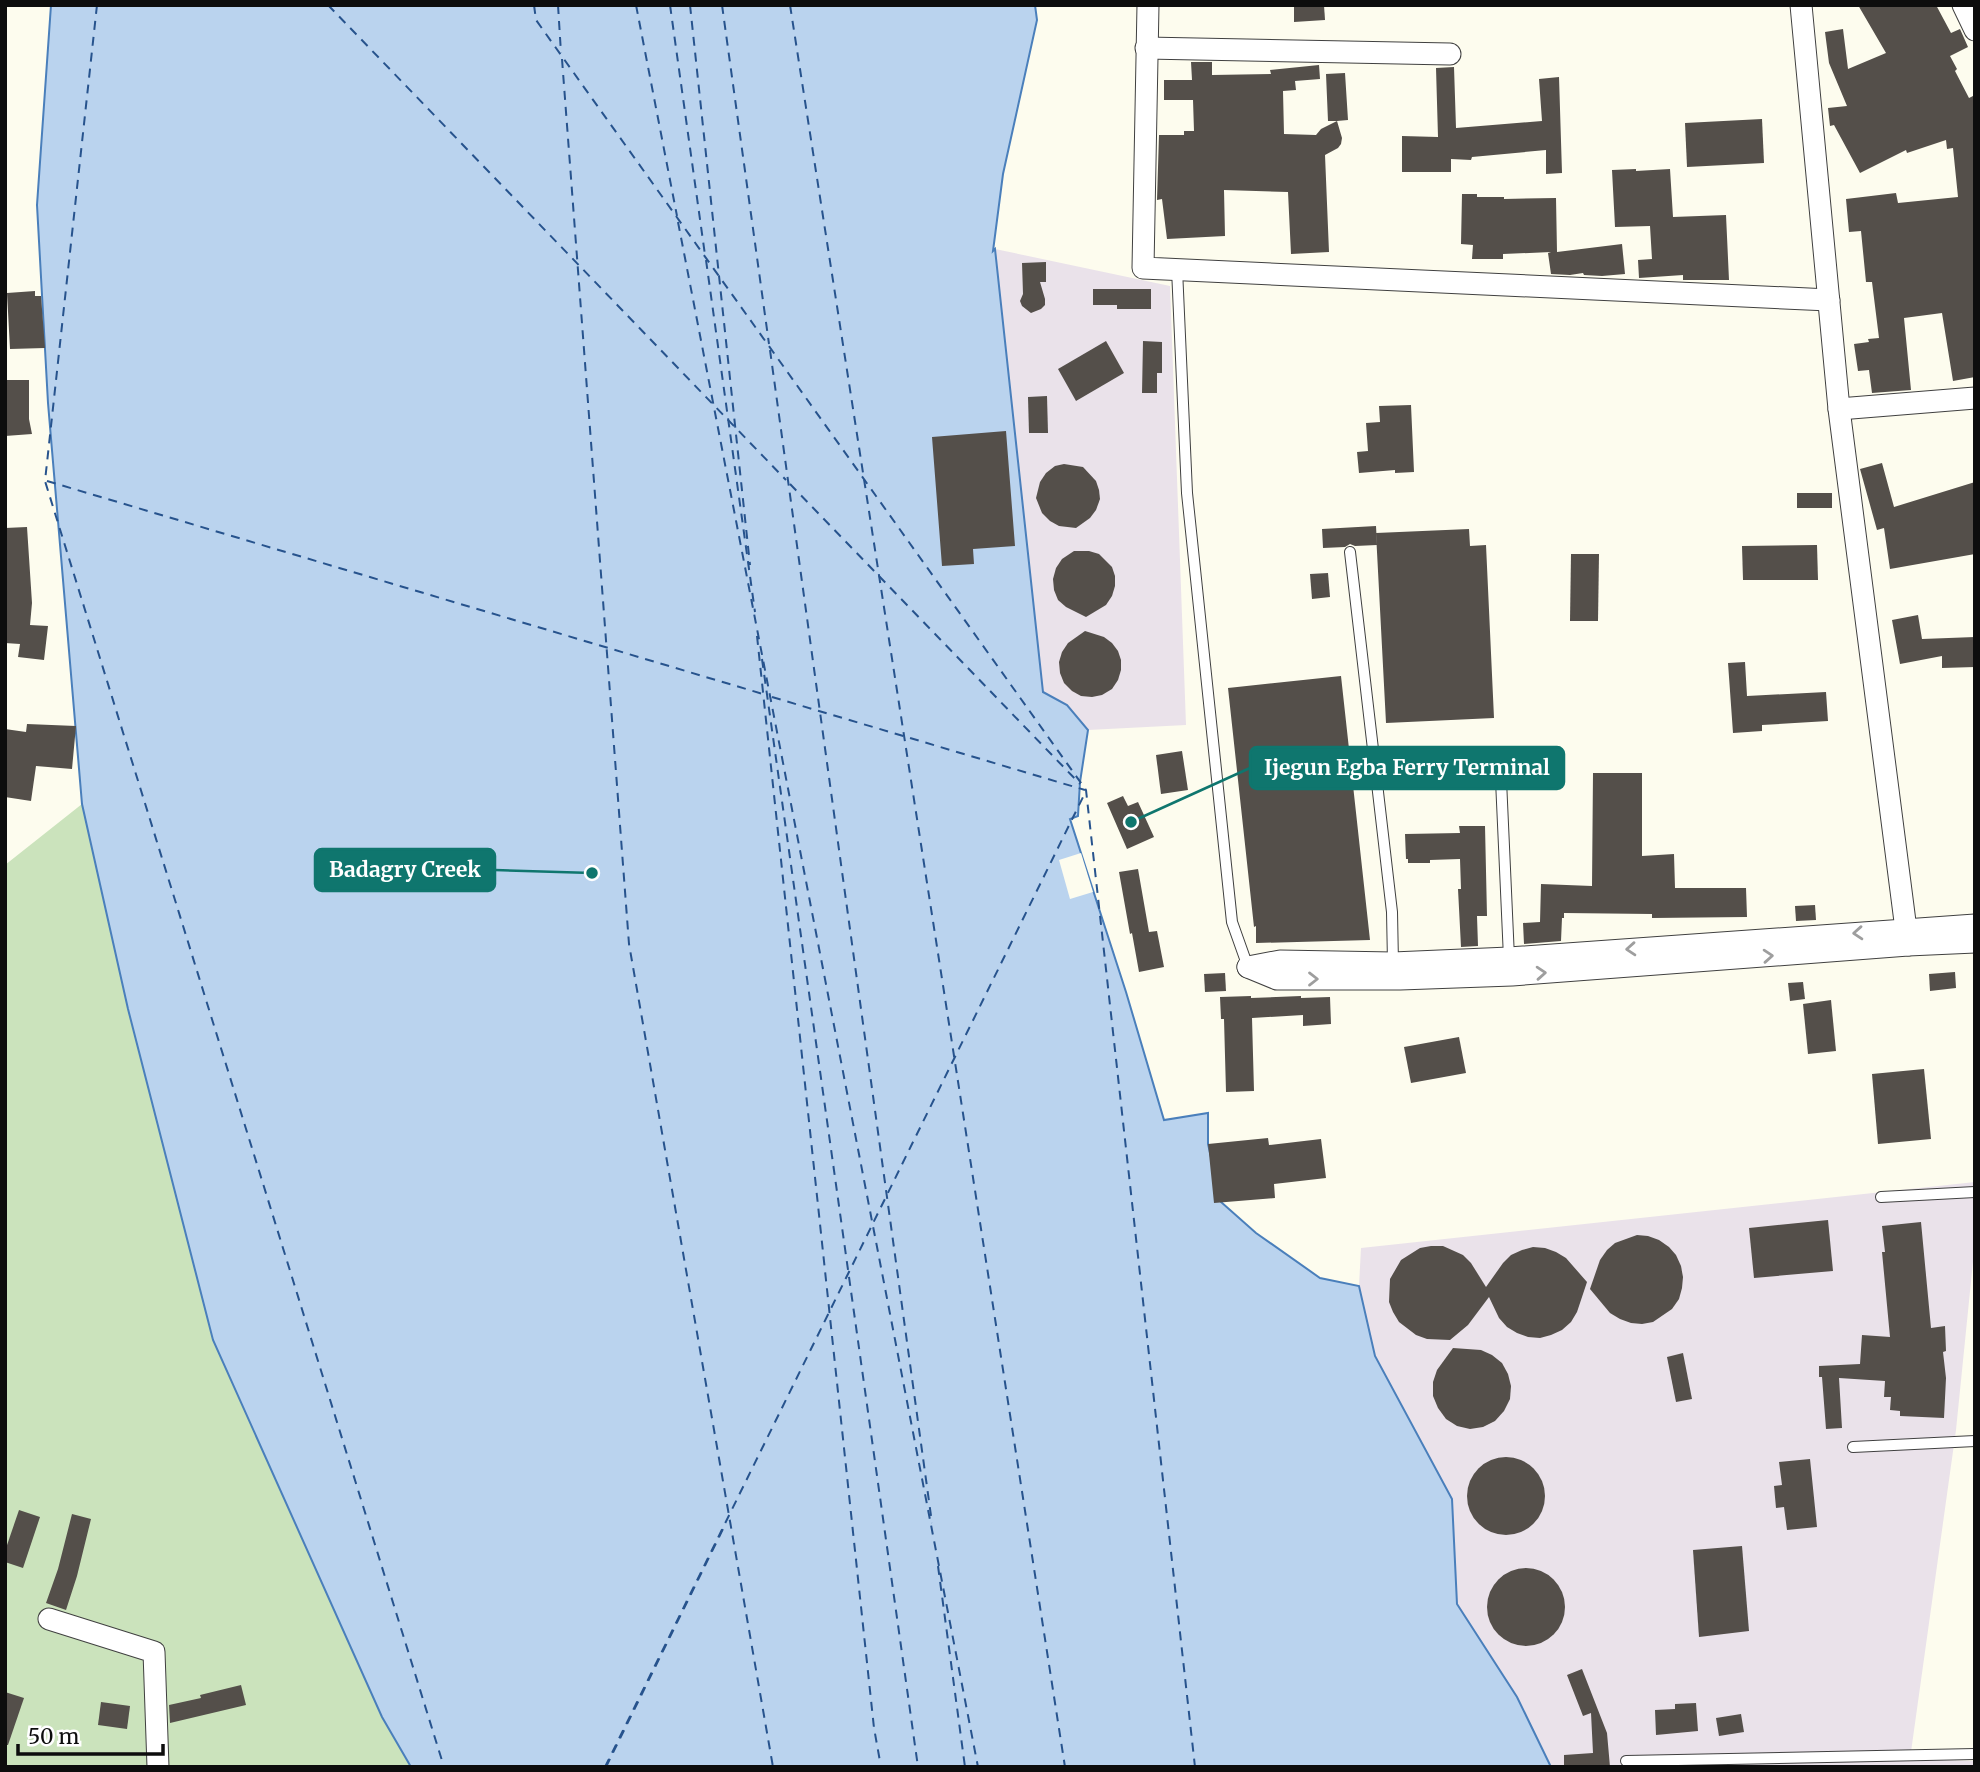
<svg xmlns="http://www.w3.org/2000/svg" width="1980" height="1772" viewBox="0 0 1980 1772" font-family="Merriweather,serif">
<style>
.industrial{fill:#eae2ea}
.green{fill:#cbe3bc}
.water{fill:#bad3ee;stroke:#4a7fbb;stroke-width:2}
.pier{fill:#fdfcee}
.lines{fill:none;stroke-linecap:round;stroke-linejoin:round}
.ferry{stroke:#27538d;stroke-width:2;stroke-dasharray:9 7;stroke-linecap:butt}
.building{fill:#544f4a}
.lane-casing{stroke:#404040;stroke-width:12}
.street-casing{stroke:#404040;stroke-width:23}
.lane{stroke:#fff;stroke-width:10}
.street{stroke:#fff;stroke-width:21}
.oneway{stroke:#9e9e9e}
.leader{fill:none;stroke:#0f766e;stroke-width:2.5}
.callout-dot{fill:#0f766e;stroke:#fff;stroke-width:2.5}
.callout{fill:#0f766e;stroke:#0f766e;stroke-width:2.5}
.callout-label{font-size:21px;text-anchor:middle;font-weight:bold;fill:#fff}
</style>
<rect width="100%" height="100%" fill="#fdfcee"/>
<g class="industrial">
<path d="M 995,249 L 1170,286 L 1186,725 L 1088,730 L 1067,705 L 1043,692 Z"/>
<path d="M 1975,1182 L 1975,1242 L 1956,1430 L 1910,1759 L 1975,1761 L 1975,1767 L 1551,1767 L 1517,1697 L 1457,1604 L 1452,1499 L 1375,1356 L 1359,1286 L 1361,1248 Z"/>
</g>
<path class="green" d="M 82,804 L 128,1009 L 213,1340 L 382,1717 L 411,1767 L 5,1767 L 5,865 Z"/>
<path class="water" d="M 51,5 L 1035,5 L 1037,20 L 1003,174 L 993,251 L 995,249 L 1043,692 L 1067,705 L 1088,730 L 1080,782 L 1078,816 L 1070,819 L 1126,992 L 1164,1120 L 1208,1113 L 1208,1144 L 1221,1202 L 1256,1233 L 1320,1278 L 1359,1286 L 1375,1356 L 1452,1499 L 1457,1604 L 1517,1697 L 1551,1767 L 411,1767 L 382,1717 L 213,1340 L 128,1009 L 82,804 L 48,403 L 37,205 Z"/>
<path class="pier" d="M 1081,853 L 1093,892 L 1070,899 L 1059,860 Z"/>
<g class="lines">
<g class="ferry">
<path d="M 97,5 L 45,481 L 444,1767"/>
<path d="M 328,5 L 786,480"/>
<path d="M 534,5 L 536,20 L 1086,790 L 1195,1767"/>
<path d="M 558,5 L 561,53"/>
<path d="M 636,5 L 677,216"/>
<path d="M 670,5 L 705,255"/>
<path d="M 690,5 L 750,565"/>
<path d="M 722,5 L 769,344"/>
<path d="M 790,5 L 1065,1767"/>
<path d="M 562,59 L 629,944 L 773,1767"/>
<path d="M 678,222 L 978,1767"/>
<path d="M 706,260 L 755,612"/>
<path d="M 770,350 L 932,1523"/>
<path d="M 47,481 L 763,694"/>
<path d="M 790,484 L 1080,784"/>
<path d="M 757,636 L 874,1728 L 881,1767"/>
<path d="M 762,659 L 918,1767"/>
<path d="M 772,697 L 1085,790"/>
<path d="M 938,1566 L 965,1767"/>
<path d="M 605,1767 L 1086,791"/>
<path d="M 606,1767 L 723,1529"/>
</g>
</g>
<g class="building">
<path d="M 1294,5 L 1324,5 L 1325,20 L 1294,22 Z"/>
<path d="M 1858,5 L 1936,5 L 1951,33 L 1960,29 L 1968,47 L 1950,56 L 1957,69 L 1955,71 L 1969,98 L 1975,95 L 1975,377 L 1953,381 L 1942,313 L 1904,318 L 1911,390 L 1872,393 L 1869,370 L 1858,371 L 1854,344 L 1869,342 L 1868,339 L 1879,338 L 1872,282 L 1866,282 L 1861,231 L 1849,232 L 1846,199 L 1896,193 L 1898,203 L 1958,197 L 1953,148 L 1947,149 L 1946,140 L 1907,153 L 1906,150 L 1860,173 L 1834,125 L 1830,126 L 1828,108 L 1847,106 L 1829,63 L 1825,32 L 1843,29 L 1848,69 L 1886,53 Z"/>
<path d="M 1191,62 L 1212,62 L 1212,75 L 1271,74 L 1270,70 L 1319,65 L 1320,79 L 1295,81 L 1296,90 L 1283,91 L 1284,134 L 1316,135 L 1321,129 L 1337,121 L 1328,121 L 1326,74 L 1345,73 L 1348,120 L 1337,121 L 1342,138 L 1341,144 L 1338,148 L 1325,155 L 1329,252 L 1291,254 L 1288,192 L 1224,190 L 1225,236 L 1167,239 L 1162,199 L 1157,200 L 1159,135 L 1184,135 L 1184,131 L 1194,131 L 1193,100 L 1164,100 L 1164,80 L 1192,80 Z"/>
<path d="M 1454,67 L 1456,128 L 1542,121 L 1539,79 L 1559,77 L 1562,173 L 1546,174 L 1546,150 L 1472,157 L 1471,160 L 1451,159 L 1451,172 L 1402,172 L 1402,136 L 1438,137 L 1436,68 Z"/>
<path d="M 1762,119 L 1764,163 L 1687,167 L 1685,123 Z"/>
<path d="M 1636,169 L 1636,171 L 1670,169 L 1673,217 L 1726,215 L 1729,280 L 1683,280 L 1683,275 L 1639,278 L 1638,260 L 1652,259 L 1650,226 L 1615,227 L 1612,170 Z"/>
<path d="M 1462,194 L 1477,194 L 1477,197 L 1504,197 L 1504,199 L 1556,198 L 1557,252 L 1622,244 L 1625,274 L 1602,276 L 1584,275 L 1583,273 L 1570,275 L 1551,274 L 1548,253 L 1551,252 L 1503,254 L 1503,259 L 1472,259 L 1473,245 L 1461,244 Z"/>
<path d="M 1046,262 L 1046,282 L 1040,282 L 1045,299 L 1045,305 L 1041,309 L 1031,313 L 1022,306 L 1020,301 L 1023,294 L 1022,263 Z"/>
<path d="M 1093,289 L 1151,289 L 1151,309 L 1117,309 L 1117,305 L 1093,305 Z"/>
<path d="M 35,291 L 35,296 L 41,296 L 45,348 L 10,349 L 7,293 Z"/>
<path d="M 1106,341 L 1124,373 L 1076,401 L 1058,369 Z"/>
<path d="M 1143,341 L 1162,342 L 1162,373 L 1157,373 L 1157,393 L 1142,393 Z"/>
<path d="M 5,380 L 29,380 L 29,419 L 32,434 L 5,436 Z"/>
<path d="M 1047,396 L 1048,433 L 1029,433 L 1028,397 Z"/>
<path d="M 1411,405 L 1414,472 L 1395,473 L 1395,470 L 1359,473 L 1357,452 L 1368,451 L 1366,423 L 1380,422 L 1379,406 Z"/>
<path d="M 1006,431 L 1015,546 L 973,549 L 974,564 L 942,566 L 932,437 Z"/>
<path d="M 1882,463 L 1894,507 L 1975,482 L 1975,554 L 1890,569 L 1884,528 L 1877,530 L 1860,469 Z"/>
<path d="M 1064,464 L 1083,467 L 1096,481 L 1099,490 L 1100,499 L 1096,510 L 1090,518 L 1076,528 L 1059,526 L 1050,521 L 1042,513 L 1036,498 L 1040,482 L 1046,473 L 1055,466 Z"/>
<rect x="1797" y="493" width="35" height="15"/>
<path d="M 1376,526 L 1377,545 L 1355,546 L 1350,544 L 1345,547 L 1323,548 L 1322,529 Z"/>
<path d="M 27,527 L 32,603 L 30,625 L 48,626 L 44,660 L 18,657 L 20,644 L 5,643 L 5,528 Z"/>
<path d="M 1469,529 L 1470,546 L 1486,545 L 1494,718 L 1386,723 L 1376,533 Z"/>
<path d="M 1817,545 L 1818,580 L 1743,580 L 1742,546 Z"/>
<path d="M 1074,551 L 1089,551 L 1099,554 L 1112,567 L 1115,576 L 1115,586 L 1112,596 L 1106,605 L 1086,617 L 1066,607 L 1058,600 L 1054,590 L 1053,579 L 1056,568 L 1062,559 Z"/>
<path d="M 1571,554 L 1599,554 L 1598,621 L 1570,621 Z"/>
<path d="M 1328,573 L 1330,597 L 1312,599 L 1310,574 Z"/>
<path d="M 1918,615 L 1922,639 L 1975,637 L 1975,667 L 1942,668 L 1942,656 L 1900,664 L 1892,620 Z"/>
<path d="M 1085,631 L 1104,637 L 1112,643 L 1118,651 L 1121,660 L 1121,670 L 1118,680 L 1112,689 L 1102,695 L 1092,697 L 1081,696 L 1072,691 L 1064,683 L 1060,673 L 1059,662 L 1062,652 L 1068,643 Z"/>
<path d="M 1745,662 L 1747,696 L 1826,692 L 1828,721 L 1762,725 L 1762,731 L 1733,733 L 1728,663 Z"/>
<path d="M 1341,676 L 1370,940 L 1256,943 L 1256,926 L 1254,927 L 1228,688 Z"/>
<path d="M 27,724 L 76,726 L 72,769 L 36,766 L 31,801 L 5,797 L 5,729 L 26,732 Z"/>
<path d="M 1182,751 L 1188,790 L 1161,794 L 1156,755 Z"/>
<path d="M 1593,773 L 1642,773 L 1642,856 L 1674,854 L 1675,888 L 1746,888 L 1747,917 L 1652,918 L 1652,914 L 1564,913 L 1564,918 L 1562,918 L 1561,941 L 1524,944 L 1523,923 L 1540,922 L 1541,884 L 1592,886 Z"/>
<path d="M 1123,796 L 1128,806 L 1138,802 L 1154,837 L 1127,849 L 1107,803 Z"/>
<path d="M 1459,826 L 1485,826 L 1487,916 L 1477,916 L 1478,946 L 1461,947 L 1458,889 L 1461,889 L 1460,859 L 1430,860 L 1430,863 L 1408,863 L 1408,859 L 1406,859 L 1405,834 L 1460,833 Z"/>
<path d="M 1138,869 L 1149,932 L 1157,931 L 1164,967 L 1139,972 L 1132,933 L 1130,934 L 1119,872 Z"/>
<path d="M 1815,905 L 1816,920 L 1796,921 L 1795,906 Z"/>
<path d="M 1955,972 L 1956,988 L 1930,991 L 1929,974 Z"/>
<path d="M 1225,973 L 1226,991 L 1205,992 L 1204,974 Z"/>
<path d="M 1803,982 L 1805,999 L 1790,1001 L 1788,983 Z"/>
<path d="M 1251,996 L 1251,998 L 1301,996 L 1301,998 L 1330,997 L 1331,1024 L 1303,1026 L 1303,1015 L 1252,1018 L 1254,1091 L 1226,1092 L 1224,1019 L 1221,1019 L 1220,997 Z"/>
<path d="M 1831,1000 L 1836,1051 L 1808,1054 L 1803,1004 Z"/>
<path d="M 1459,1037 L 1466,1073 L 1411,1083 L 1404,1047 Z"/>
<path d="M 1924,1069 L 1931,1139 L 1878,1144 L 1872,1074 Z"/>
<path d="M 1268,1138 L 1269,1145 L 1321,1139 L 1326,1178 L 1274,1184 L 1275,1198 L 1214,1203 L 1208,1144 Z"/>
<path d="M 1828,1220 L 1833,1271 L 1754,1278 L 1749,1228 Z"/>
<path d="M 1921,1222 L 1931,1328 L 1945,1326 L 1946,1351 L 1943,1352 L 1946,1378 L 1944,1418 L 1900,1416 L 1900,1411 L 1890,1410 L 1891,1397 L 1884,1397 L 1885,1381 L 1839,1378 L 1842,1428 L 1826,1429 L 1822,1377 L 1819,1377 L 1819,1366 L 1860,1364 L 1862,1335 L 1890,1337 L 1882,1252 L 1885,1252 L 1882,1226 Z"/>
<path d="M 1637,1235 L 1648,1236 L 1659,1240 L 1669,1247 L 1676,1255 L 1681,1266 L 1683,1277 L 1682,1288 L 1679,1299 L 1672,1309 L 1653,1322 L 1642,1324 L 1631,1323 L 1620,1319 L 1610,1313 L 1590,1289 L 1600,1260 L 1607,1250 L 1615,1243 Z"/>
<path d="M 1431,1246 L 1443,1246 L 1463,1255 L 1471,1263 L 1486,1287 L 1503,1263 L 1511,1255 L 1522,1250 L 1533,1247 L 1545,1248 L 1556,1252 L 1566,1258 L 1587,1282 L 1577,1312 L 1571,1322 L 1562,1330 L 1551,1335 L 1540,1338 L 1528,1337 L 1517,1333 L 1507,1327 L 1499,1318 L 1489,1297 L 1468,1325 L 1450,1340 L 1427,1339 L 1416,1335 L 1399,1322 L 1393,1312 L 1389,1302 L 1390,1279 L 1401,1260 L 1420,1248 Z"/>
<path d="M 1453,1348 L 1481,1350 L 1492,1355 L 1502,1363 L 1508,1374 L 1511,1386 L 1510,1399 L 1504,1411 L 1495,1421 L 1483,1427 L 1470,1429 L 1457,1426 L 1446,1419 L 1438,1408 L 1433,1396 L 1433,1382 L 1437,1370 Z"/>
<path d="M 1683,1353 L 1692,1399 L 1676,1402 L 1667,1357 Z"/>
<circle cx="1506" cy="1496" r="39"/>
<path d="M 1810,1459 L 1817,1527 L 1787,1530 L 1784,1507 L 1776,1508 L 1774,1486 L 1782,1485 L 1779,1462 Z"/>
<path d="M 19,1510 L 40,1517 L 23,1568 L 5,1562 L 5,1551 Z"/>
<path d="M 72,1514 L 91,1519 L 77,1576 L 66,1610 L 46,1603 L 58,1569 Z"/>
<path d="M 1742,1546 L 1749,1631 L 1699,1637 L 1693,1550 Z"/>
<circle cx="1526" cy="1607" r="39"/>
<path d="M 1582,1669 L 1607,1733 L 1610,1767 L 1564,1767 L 1564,1755 L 1593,1753 L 1591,1713 L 1583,1716 L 1567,1675 Z"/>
<path d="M 241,1685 L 246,1705 L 170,1723 L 169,1705 L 201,1698 L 200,1695 Z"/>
<path d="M 5,1692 L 24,1698 L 8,1745 L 5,1745 Z"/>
<path d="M 101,1702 L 130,1706 L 127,1729 L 98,1725 Z"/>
<path d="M 1696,1703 L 1698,1731 L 1656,1735 L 1655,1710 L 1675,1709 L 1675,1704 Z"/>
<path d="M 1741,1714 L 1744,1732 L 1719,1736 L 1716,1718 Z"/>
</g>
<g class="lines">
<g class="lane-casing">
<g id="lane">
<path d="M 1177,269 L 1187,493 L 1232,922 L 1248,967"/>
<path d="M 1350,552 L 1392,912 L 1393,963"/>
<path d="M 1501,780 L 1509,958"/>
<path d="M 1881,1197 L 1975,1192"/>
<path d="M 1853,1447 L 1975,1441"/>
<path d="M 1626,1761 L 1975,1754"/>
</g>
</g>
<g class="street-casing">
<g id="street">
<path d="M 1148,5 L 1143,268 L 1829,300"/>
<path d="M 1801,5 L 1839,409 L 1908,945"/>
<path d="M 1963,5 L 1975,30"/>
<path d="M 1146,48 L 1450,54"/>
<path d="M 1839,409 L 1975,398"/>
<path d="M 1248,967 L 1277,979 L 1400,979 L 1512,975 L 1908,945 L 1975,942"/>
<path d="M 1248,967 L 1280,961 L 1393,963 L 1509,958 L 1975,925"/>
<path d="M 49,1619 L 154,1652 L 158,1767"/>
</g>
</g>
<use href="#lane" class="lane"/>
<use href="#street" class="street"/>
</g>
<defs><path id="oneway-chevron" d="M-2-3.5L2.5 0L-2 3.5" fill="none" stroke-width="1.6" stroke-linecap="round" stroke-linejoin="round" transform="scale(1.75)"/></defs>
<g class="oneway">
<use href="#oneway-chevron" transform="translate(1858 933) rotate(176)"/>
<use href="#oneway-chevron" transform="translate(1631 949) rotate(176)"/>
<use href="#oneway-chevron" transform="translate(1768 956) rotate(-4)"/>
<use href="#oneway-chevron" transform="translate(1541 973) rotate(-4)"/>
<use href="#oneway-chevron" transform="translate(1313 979)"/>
</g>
<path class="leader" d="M1131 822L1250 768M592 873L495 870"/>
<g class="callout-dot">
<circle cx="1131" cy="822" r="7"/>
<circle cx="592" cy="873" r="7"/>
</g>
<g class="callout">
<rect x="1250" y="747" width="314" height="42" rx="7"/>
<rect x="315" y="849" width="180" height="42" rx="7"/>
</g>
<g class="callout-label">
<text x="1407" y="775">Ijegun Egba Ferry Terminal</text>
<text x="405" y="877">Badagry Creek</text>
</g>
<rect width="1980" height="1772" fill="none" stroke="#0d0d0d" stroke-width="14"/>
<path d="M18 1744v10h145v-10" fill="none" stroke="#0d0d0d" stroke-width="3.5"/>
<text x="28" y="1744" font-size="21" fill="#0d0d0d" stroke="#ffffff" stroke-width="5" paint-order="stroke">50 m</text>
</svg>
